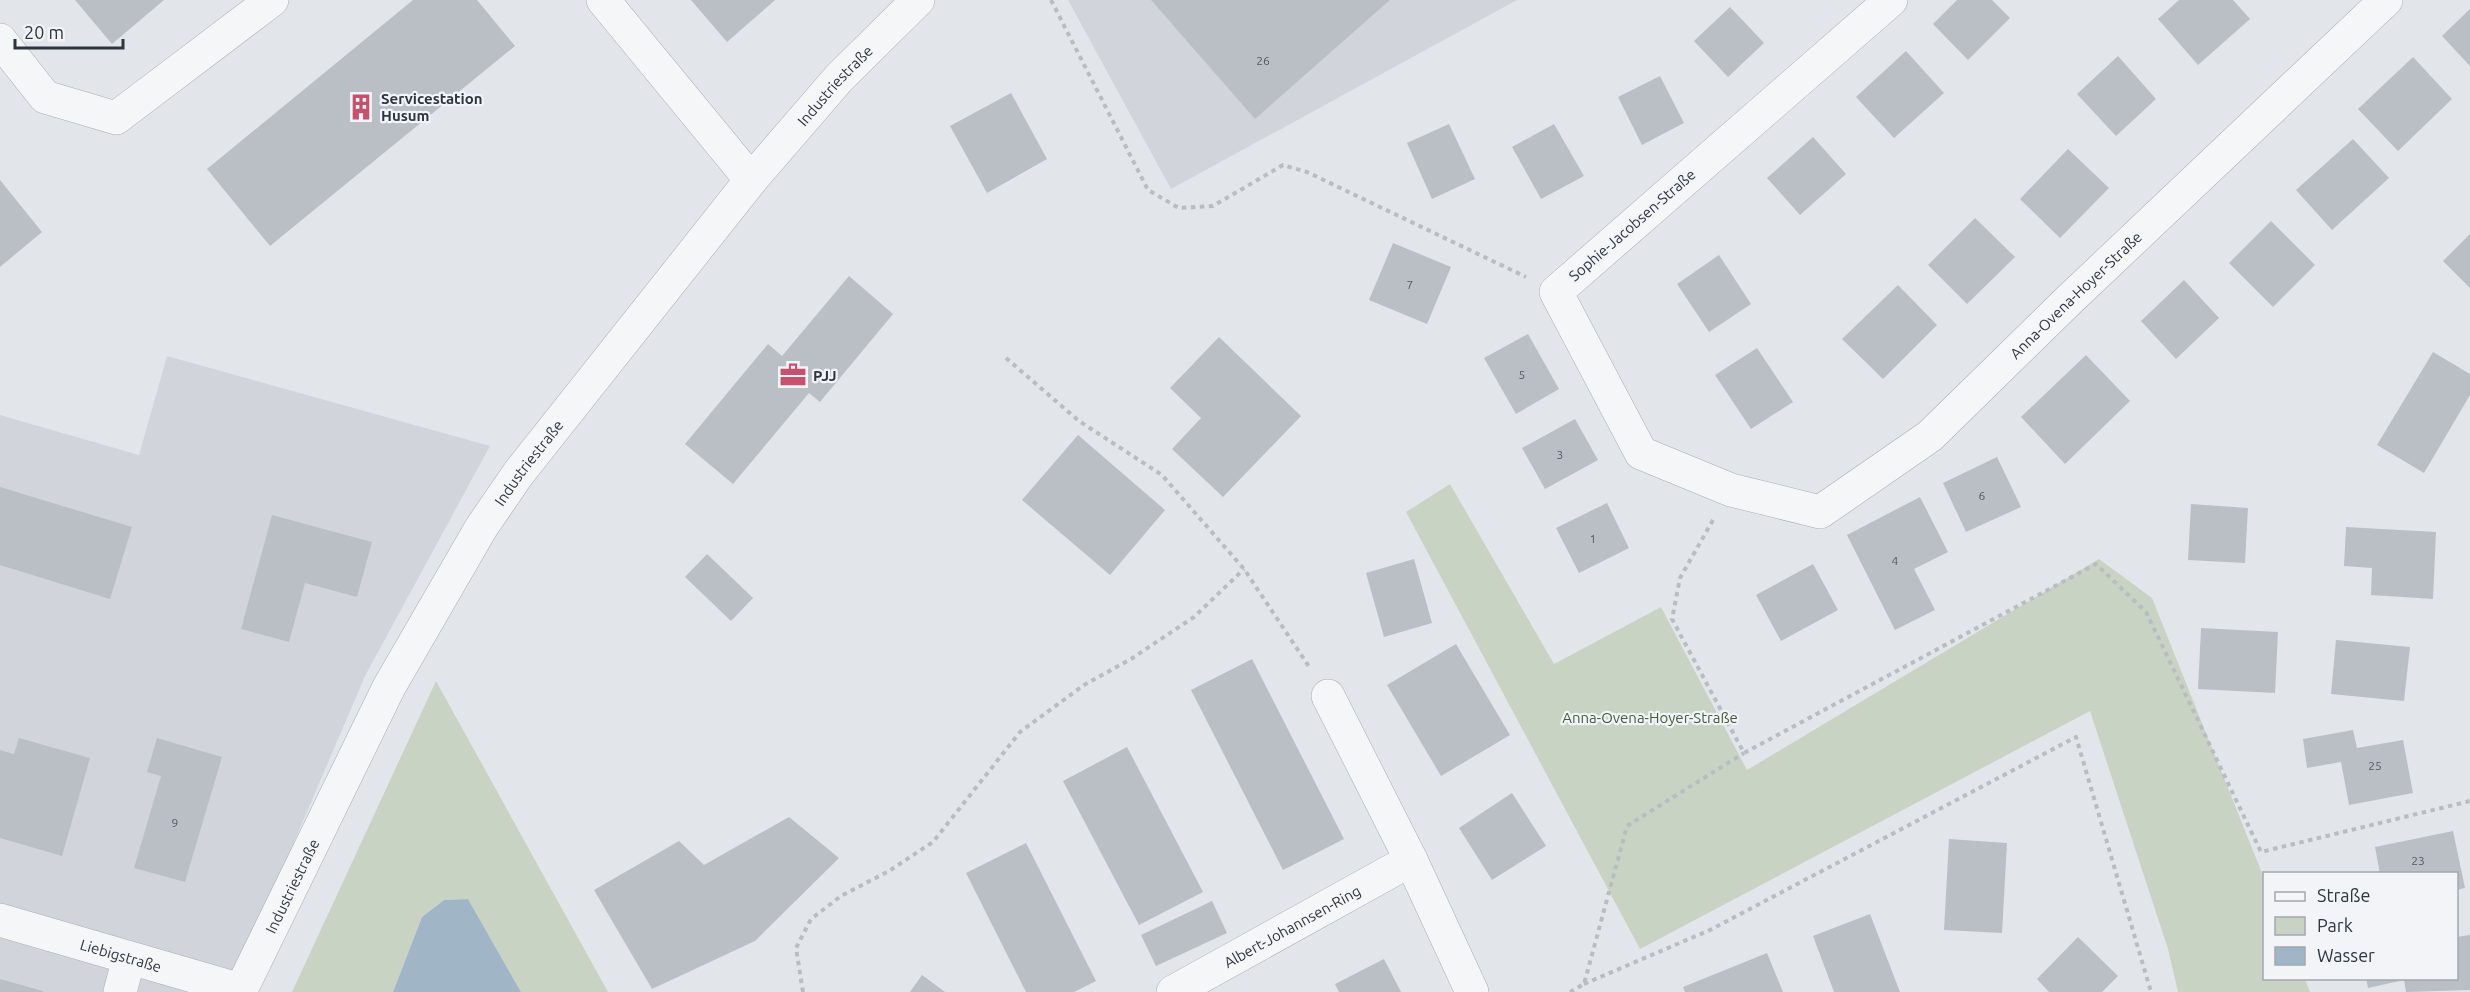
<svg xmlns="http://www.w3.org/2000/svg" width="2470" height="992" viewBox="0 0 2470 992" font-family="Ubuntu,sans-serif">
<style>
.built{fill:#d1d5db}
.green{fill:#c9d3c4}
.water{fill:#a0b6c7}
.building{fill:#babfc6}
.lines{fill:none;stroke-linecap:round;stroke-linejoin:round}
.minor-casing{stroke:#a8adb4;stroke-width:34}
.path{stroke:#b9bcc1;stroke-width:4;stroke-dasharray:4.5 4.5;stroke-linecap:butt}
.minor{stroke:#f5f6f8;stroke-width:33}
.labels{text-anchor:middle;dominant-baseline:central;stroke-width:4.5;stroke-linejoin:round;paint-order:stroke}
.number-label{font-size:12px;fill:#505862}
.street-label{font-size:15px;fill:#2c3540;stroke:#f2f4f7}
.poi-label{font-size:15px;font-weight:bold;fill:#2c3540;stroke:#f2f4f7;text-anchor:start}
.park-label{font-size:15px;fill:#435b3a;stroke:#f2f4f7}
</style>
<rect width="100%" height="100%" fill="#e2e6ea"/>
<g class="built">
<path d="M 1068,0 L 1517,0 L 1171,189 Z"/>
<path d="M 167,356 L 490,446 L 365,676 L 230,992 L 0,992 L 0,415 L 139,455 Z"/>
</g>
<g class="green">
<path d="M 1450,484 L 1554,664 L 1661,607 L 1747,770 L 2099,559 L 2152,598 L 2264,878 L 2264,978 L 2305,979 L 2310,992 L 2178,992 L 2168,949 L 2090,711 L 1640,949 L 1406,512 Z"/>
<path d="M 436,681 L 608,992 L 521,992 L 468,899 L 444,900 L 422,917 L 393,992 L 292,992 Z"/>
</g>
<path class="water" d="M 468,899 L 521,992 L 393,992 L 422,917 L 444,900 Z"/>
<g class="building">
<path d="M 75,0 L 164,0 L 112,44 Z"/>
<path d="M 413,0 L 477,0 L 515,46 L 270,246 L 207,169 Z"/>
<path d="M 691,0 L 775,0 L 727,42 Z"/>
<path d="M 1151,0 L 1390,0 L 1255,119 Z"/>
<path d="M 1957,0 L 1992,0 L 2010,18 L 1968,60 L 1933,24 Z"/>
<path d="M 2179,0 L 2233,0 L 2250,19 L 2198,65 L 2158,19 Z"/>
<path d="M 1730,7 L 1764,43 L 1728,77 L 1694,41 Z"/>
<path d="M 2470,9 L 2470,66 L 2442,36 Z"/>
<path d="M 1906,51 L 1944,93 L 1894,138 L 1856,97 Z"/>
<path d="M 2118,56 L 2156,99 L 2116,136 L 2077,94 Z"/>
<path d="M 2413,57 L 2452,99 L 2398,151 L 2358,109 Z"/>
<path d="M 1660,76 L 1684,123 L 1642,145 L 1618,97 Z"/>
<path d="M 1011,93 L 1047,159 L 987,193 L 950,126 Z"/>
<path d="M 1449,124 L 1475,179 L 1432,199 L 1407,143 Z"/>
<path d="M 1554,124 L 1584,176 L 1541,199 L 1512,147 Z"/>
<path d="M 1813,137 L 1846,174 L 1800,215 L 1767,178 Z"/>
<path d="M 2353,139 L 2389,178 L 2332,230 L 2296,190 Z"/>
<path d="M 2068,149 L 2109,188 L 2060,238 L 2020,199 Z"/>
<path d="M 0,180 L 42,232 L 0,267 Z"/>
<path d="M 1975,218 L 2015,257 L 1967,304 L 1928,265 Z"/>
<path d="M 2271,221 L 2315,265 L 2273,307 L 2229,263 Z"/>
<path d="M 2470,234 L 2470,288 L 2443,261 Z"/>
<path d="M 1393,243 L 1451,267 L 1427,324 L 1369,300 Z"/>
<path d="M 1719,255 L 1751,304 L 1709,332 L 1677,284 Z"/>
<path d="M 849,276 L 893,314 L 820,402 L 809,393 L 733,484 L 685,444 L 768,344 L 782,356 Z"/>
<path d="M 2184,280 L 2219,318 L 2176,359 L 2141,321 Z"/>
<path d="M 1898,285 L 1937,325 L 1883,379 L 1842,339 Z"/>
<path d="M 1528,334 L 1559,389 L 1516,414 L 1484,358 Z"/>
<path d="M 1219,337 L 1301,416 L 1223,497 L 1172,449 L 1201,418 L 1170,388 Z"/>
<path d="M 1757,348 L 1793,402 L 1751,429 L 1715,375 Z"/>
<path d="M 2433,352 L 2470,374 L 2470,395 L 2424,473 L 2377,445 Z"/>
<path d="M 2086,355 L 2130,401 L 2065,464 L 2021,417 Z"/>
<path d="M 1575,419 L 1598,460 L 1545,489 L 1522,448 Z"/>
<path d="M 1078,435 L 1165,510 L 1110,575 L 1022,500 Z"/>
<path d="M 1997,457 L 2021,507 L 1966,532 L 1943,483 Z"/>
<path d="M 0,487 L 132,527 L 110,599 L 0,565 Z"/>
<path d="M 1920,497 L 1948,552 L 1914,569 L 1935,610 L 1895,630 L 1847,535 Z"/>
<path d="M 1607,503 L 1629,548 L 1579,573 L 1556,528 Z"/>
<path d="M 2191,504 L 2248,508 L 2245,563 L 2188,560 Z"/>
<path d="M 272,515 L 372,542 L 357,597 L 305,583 L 289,642 L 241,629 Z"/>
<path d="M 2346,527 L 2436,532 L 2433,599 L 2371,595 L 2372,568 L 2344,566 Z"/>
<path d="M 707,554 L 753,598 L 731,621 L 685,577 Z"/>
<path d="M 1414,559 L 1432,623 L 1384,637 L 1366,573 Z"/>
<path d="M 1813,564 L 1838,610 L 1781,641 L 1756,595 Z"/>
<path d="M 2201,628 L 2278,632 L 2275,693 L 2198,689 Z"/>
<path d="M 2336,640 L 2410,647 L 2404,701 L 2331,694 Z"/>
<path d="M 1456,644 L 1510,735 L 1441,776 L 1387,685 Z"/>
<path d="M 1252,659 L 1344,839 L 1283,870 L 1191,690 Z"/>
<path d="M 2353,730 L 2357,748 L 2403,740 L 2413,793 L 2349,805 L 2341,762 L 2307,768 L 2303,739 Z"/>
<path d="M 19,738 L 90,758 L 62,856 L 0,838 L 0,750 L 14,754 Z"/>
<path d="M 157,738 L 222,757 L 185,882 L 134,868 L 161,776 L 147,772 Z"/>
<path d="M 1127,747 L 1203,892 L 1139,925 L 1063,781 Z"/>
<path d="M 1512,793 L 1546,846 L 1492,880 L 1459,828 Z"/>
<path d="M 789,817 L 839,858 L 755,941 L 652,989 L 594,890 L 679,841 L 704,865 Z"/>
<path d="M 2453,831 L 2465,888 L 2456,890 L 2456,874 L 2380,874 L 2375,847 Z"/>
<path d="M 1949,839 L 2007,843 L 2002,933 L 1944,930 Z"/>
<path d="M 1026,843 L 1096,981 L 1074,992 L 1026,992 L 966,873 Z"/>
<path d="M 1212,901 L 1227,933 L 1156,966 L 1141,935 Z"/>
<path d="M 1870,914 L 1900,992 L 1834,992 L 1813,936 Z"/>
<path d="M 2470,935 L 2470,990 L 2406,992 L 2404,980 L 2368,988 L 2366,978 L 2456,978 L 2456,937 Z"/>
<path d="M 2078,937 L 2118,976 L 2102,992 L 2049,992 L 2037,979 Z"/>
<path d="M 1767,953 L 1783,992 L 1685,992 L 1683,987 Z"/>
<path d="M 1384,959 L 1401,992 L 1339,992 L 1335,984 Z"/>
<path d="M 922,975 L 945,992 L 910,992 Z"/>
<path d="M 0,979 L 43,991 L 43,992 L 0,992 Z"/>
</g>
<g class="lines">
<g class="minor-casing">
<g id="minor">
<path d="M 603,0 L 751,180"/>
<path id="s1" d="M 1891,0 L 1556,292 L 1641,453 L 1731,490 L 1820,512 L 1930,436 L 2068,301 L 2386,0"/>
<path d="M 0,40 L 45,97 L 116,118 L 272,0"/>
<path d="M 1328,696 L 1411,860 L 1472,992"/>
<path id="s2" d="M 0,920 L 241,990"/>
<path d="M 120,992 L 129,958"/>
<path id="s3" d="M 240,992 L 389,687 L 481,528 L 518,474 L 751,180 L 839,78 L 918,0"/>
<path id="s4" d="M 1173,992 L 1411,860"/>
</g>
</g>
<g class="path">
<path d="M 1051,0 L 1148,190 L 1179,208 L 1213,206 L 1283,165 L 1307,172 L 1526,277"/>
<path d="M 1006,358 L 1079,421 L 1162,475 L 1244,569 L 1310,668"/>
<path d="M 1713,520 L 1680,578 L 1672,619 L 1744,753 L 2096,564 L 2146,612 L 2261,852 L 2470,801"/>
<path d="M 1584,984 L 1710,930 L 2076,737 L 2151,992"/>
<path d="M 803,992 L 796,948 L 811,919 L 841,896 L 889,871 L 933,842 L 1020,732 L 1084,685 L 1131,659 L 1194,617 L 1244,569"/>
<path d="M 1570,992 L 1584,984 L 1627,826 L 1744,753"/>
</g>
<use href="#minor" class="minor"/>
</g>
<defs>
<g id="building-bare" transform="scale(2.07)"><path d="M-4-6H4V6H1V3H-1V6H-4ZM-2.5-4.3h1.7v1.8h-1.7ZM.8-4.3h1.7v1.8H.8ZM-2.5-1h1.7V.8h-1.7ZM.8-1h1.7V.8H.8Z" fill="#c5516c" stroke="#f2f4f7" stroke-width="2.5" paint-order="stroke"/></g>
<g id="office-bare" transform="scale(2.07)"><path d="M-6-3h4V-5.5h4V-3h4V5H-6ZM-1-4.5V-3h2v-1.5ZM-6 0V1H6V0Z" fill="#c5516c" stroke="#f2f4f7" stroke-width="2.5" paint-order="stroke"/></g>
</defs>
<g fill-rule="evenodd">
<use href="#building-bare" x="361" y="107"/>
<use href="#office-bare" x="793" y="375"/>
</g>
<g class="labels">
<g class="number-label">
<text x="1263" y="60">26</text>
<text x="1410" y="284">7</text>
<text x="1522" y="374">5</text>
<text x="1560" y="454">3</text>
<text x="1982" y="495">6</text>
<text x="1593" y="538">1</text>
<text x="1895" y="560">4</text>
<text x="2375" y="765">25</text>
<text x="175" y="822">9</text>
<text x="2418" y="860">23</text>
</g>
<g class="street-label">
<text stroke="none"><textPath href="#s3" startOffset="1090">Industriestraße</textPath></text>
<text transform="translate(1632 225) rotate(-41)">Sophie-Jacobsen-Straße</text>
<text stroke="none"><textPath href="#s1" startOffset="1152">Anna-Ovena-Hoyer-Straße</textPath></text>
<text stroke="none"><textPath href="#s3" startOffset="604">Industriestraße</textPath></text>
<text stroke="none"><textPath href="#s3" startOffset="118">Industriestraße</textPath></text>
<text stroke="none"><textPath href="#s4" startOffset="136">Albert-Johannsen-Ring</textPath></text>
<text stroke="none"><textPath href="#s2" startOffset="126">Liebigstraße</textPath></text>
</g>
<g class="poi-label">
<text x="381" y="98">Servicestation<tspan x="381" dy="17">Husum</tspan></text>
<text x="813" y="375">PJJ</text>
</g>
<g class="park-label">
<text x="1650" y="717">Anna-Ovena-Hoyer-Straße</text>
</g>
</g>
<rect x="2263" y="872" width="195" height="108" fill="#f2f4f7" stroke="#a3a8ae" stroke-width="1.5"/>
<rect x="2275" y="892" width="30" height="9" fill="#f5f6f8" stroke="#a3a8ae" stroke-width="1.5"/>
<text x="2317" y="902" font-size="18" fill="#2c3540">Straße</text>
<rect x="2275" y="917" width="30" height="18" fill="#c9d3c4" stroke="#a3a8ae" stroke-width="1.5"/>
<text x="2317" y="932" font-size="18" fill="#2c3540">Park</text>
<rect x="2275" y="947" width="30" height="18" fill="#a0b6c7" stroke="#a3a8ae" stroke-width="1.5"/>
<text x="2317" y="962" font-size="18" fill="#2c3540">Wasser</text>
<path d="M15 39v9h108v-9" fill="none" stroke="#2c3540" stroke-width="3"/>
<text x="24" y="39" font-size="18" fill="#2c3540" stroke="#f2f4f7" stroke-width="4.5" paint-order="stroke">20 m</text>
</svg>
